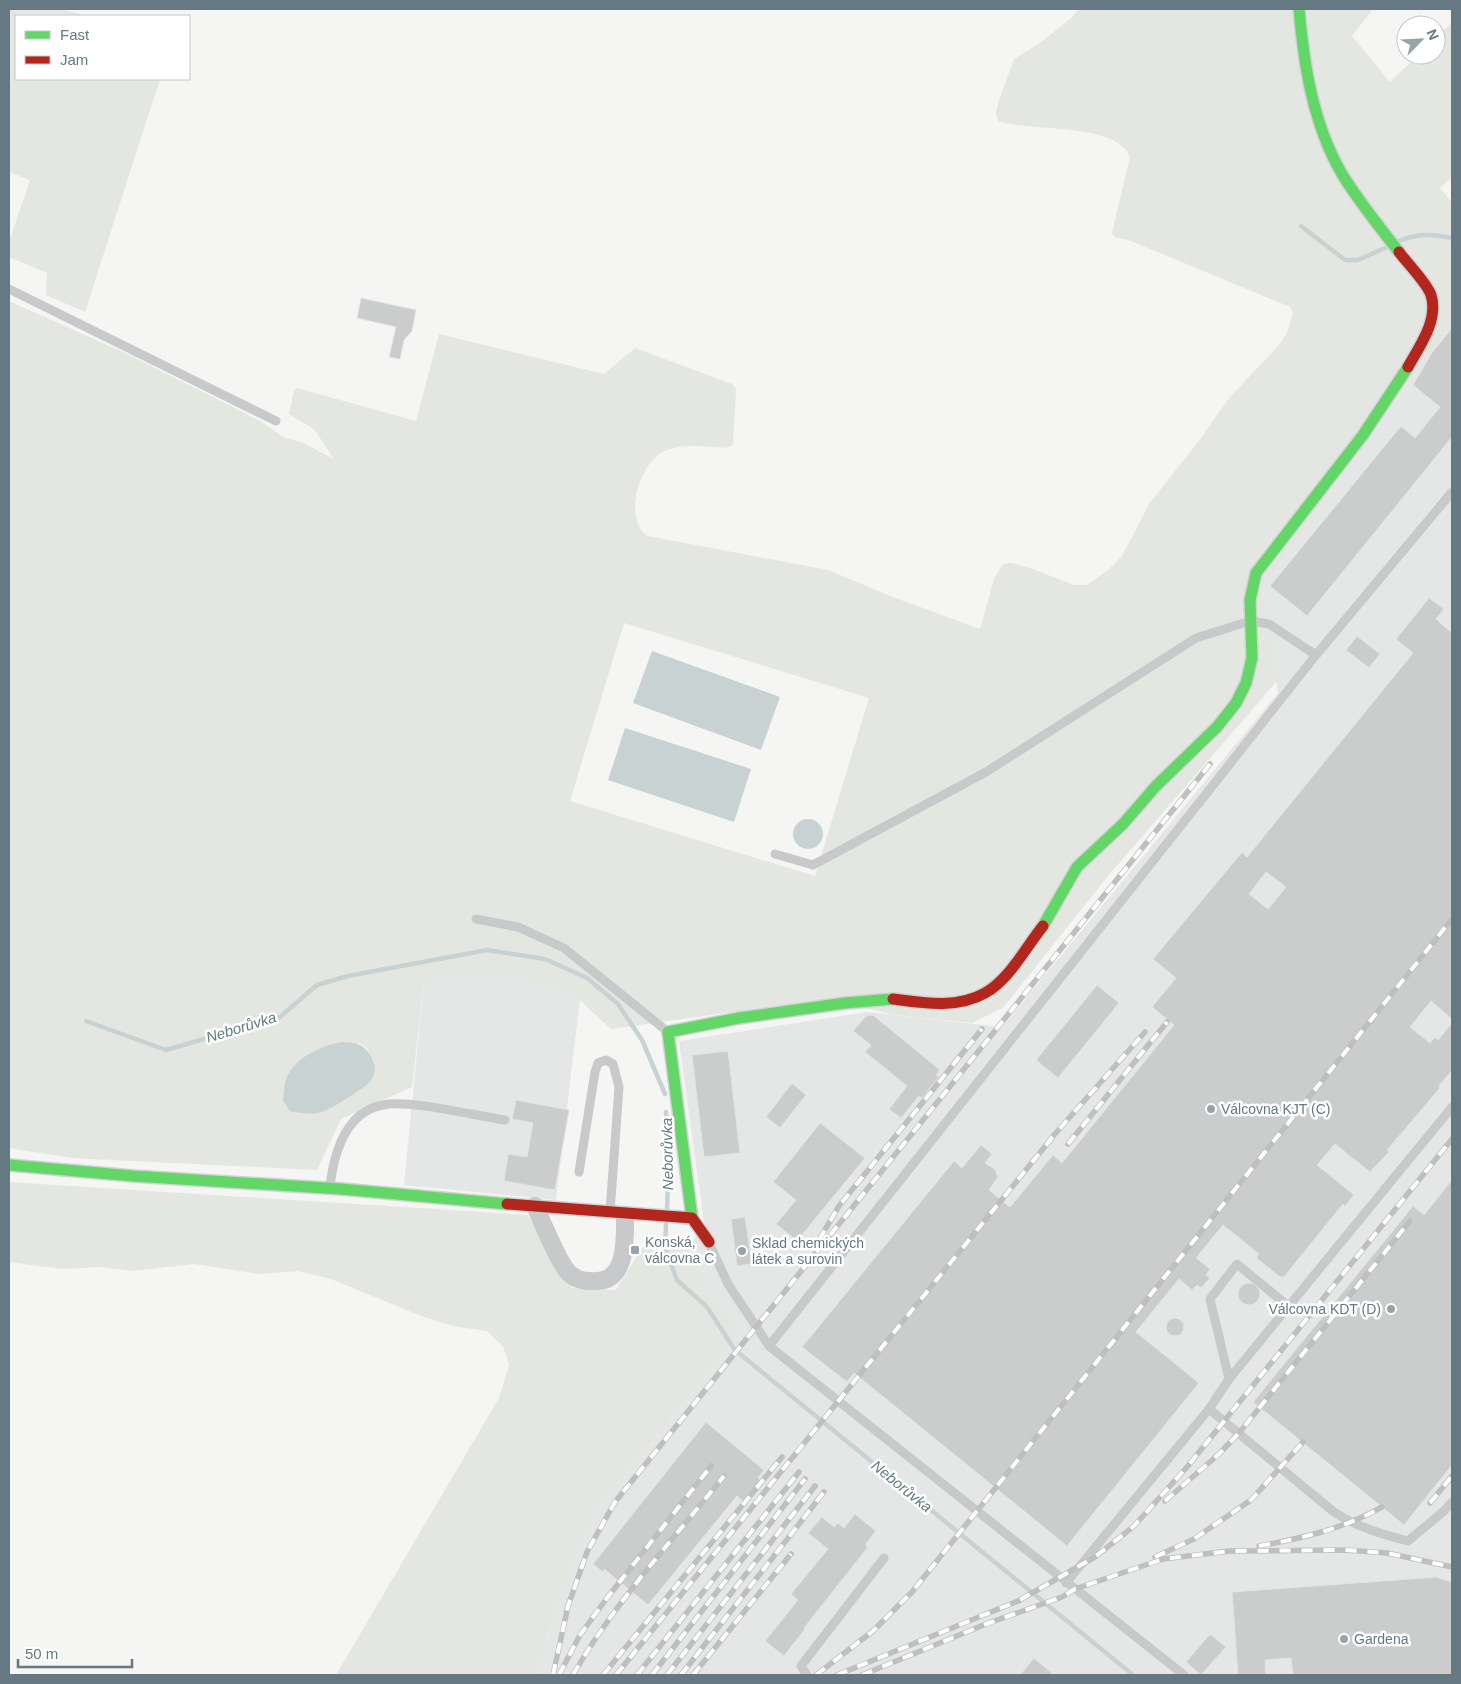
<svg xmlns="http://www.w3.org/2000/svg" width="1461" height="1684" viewBox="0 0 1461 1684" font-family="Arial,sans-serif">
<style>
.built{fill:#e5e6e6}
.green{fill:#e4e7e1;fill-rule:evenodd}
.water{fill:#c8d2d3}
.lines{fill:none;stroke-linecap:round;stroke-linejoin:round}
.stream{stroke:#c8d2d3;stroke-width:4.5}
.building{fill:#cbcdcd;stroke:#e4e4e4;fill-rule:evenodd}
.fast-casing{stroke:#d1d3d3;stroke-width:14}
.jam-casing{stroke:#d1d3d3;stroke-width:14}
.lane{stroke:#c7c9ca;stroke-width:9}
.street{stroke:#c7c9ca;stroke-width:18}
.fast{stroke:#63d668;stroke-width:11}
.jam{stroke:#b3261e;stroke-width:11}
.rail-casing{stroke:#bdbfc0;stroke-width:5.5}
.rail{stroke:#fff;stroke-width:4;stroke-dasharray:11;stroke-linecap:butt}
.poi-dot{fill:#98a4ab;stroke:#fff;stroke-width:2}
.labels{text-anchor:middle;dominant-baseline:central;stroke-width:5;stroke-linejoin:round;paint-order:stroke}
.poi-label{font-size:14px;fill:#667983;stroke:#fff;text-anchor:start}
.water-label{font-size:15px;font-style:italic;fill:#627b7f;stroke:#fff}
</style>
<rect width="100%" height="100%" fill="#f5f5f4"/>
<g class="built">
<path d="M 1452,328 L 1452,1675 L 536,1675 L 559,1598 L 596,1509 L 742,1333 L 707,1289 L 691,1244 L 704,1222 L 679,1041 L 867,1012 L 1002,1027 L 1278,693 L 1262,589 L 1409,382 Z"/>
<path d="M 522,980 L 571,992 L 580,999 L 556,1200 L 404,1185 L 424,981 Z"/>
</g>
<g class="green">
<path d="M 9,9 L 59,9 L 89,16 L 16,16 L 16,79 L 160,79 L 85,312 L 46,295 L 47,273 L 9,257 L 9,242 L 30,180 L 9,172 Z"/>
<path d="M 1079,9 L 1373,9 L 1352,36 L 1390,82 L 1418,55 L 1436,55 L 1436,38 L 1452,22 L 1452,177 L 1440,188 L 1452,203 L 1452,328 L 1409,382 L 1262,589 L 1277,681 L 1108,876 L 1003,1008 L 972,1023 L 895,1015 L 827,999 L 611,1029 L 571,992 L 522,980 L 424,981 L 412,1087 L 341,1119 L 317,1170 L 72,1158 L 9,1148 L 9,301 L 125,353 L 231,406 L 265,424 L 283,437 L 301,442 L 334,459 L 314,429 L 289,414 L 294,391 L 297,388 L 416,421 L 439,334 L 604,374 L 635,348 L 732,384 L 736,389 L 733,445 L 726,448 C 706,447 683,443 665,451 C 639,462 622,520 648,536 L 828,570 L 893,597 L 980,629 L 994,579 L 1003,564 L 1011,563 L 1030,568 L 1074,585 L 1087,585 L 1107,571 L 1122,556 L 1149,504 L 1198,442 L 1230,397 L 1278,346 L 1287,333 L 1293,313 L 1290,307 L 1131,241 L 1115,237 L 1112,234 L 1114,224 L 1130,157 C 1116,121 1027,132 998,121 L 996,113 L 999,100 L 1014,59 L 1044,40 L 1071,18 ZM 624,623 L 869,698 L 815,876 L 570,801 ZM 359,1043 L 366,1047 L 375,1063 L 361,1090 L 348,1097 L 285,1106 L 285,1080 Z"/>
<path d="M 9,1182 L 528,1215 L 572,1288 L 616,1290 L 643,1246 L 656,1252 L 691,1244 L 707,1289 L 742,1333 L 596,1509 L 559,1598 L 536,1675 L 336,1675 L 499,1398 L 509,1365 L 503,1346 L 487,1331 L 453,1326 L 421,1316 L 331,1279 L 297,1271 L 259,1274 L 194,1264 L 132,1271 L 101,1267 L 62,1269 L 9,1262 Z"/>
</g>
<g class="water">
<path d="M 652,651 L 780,697 L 761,750 L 633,703 Z"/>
<path d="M 625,728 L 751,769 L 734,822 L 608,780 Z"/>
<circle cx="808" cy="834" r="15"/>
<path d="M 342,1042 C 356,1043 363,1043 371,1056 C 383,1077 365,1087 349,1097 C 340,1102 332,1109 321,1112 C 313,1115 299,1113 290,1111 L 283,1101 C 284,1095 284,1088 285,1082 C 292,1058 321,1046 342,1042 Z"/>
</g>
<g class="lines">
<g class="stream">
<path d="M 1301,226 L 1345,260 L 1358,260 L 1385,248"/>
<path d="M 1399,241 C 1418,233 1432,234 1452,238"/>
<path d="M 86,1021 L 166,1050 L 280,1017 L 317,985 L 348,976 L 487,950 L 545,959 L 587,978 L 618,1004 L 642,1040 L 665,1094"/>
<path d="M 666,1112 L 669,1156 L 667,1209"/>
<path d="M 666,1224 L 665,1248 L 677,1280 L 707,1307 L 735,1350 L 1133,1675"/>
</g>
</g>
<g class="building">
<path d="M 361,298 L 416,310 L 412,331 L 404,340 L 400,359 L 389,357 L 396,327 L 357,318 Z"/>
<path d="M 1452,328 L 1452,437 L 1307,616 L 1270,586 L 1401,426 L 1415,438 L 1440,407 L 1413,385 L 1431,354 Z"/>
<path d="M 1429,598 L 1444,609 L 1436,619 L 1452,633 L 1452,1019 L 1431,1001 L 1410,1027 L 1430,1043 L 1435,1037 L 1438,1040 L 1452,1023 L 1452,1070 L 1439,1086 L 1440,1088 L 1387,1150 L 1389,1152 L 1370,1172 L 1335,1144 L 1317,1165 L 1354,1195 L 1345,1206 L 1343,1204 L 1284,1277 L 1280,1277 L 1256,1258 L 1259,1254 L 1223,1225 L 1196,1258 L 1210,1269 L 1206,1275 L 1210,1278 L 1201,1288 L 1197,1285 L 1192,1290 L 1179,1279 L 1136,1332 L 1199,1383 L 1067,1546 L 854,1373 L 847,1382 L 802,1347 L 954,1161 L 962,1168 L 981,1145 L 992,1154 L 985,1163 L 995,1169 L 998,1177 L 989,1190 L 1010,1207 L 1053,1155 L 1062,1163 L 1174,1025 L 1152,1007 L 1176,978 L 1153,959 L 1242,852 L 1247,857 L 1413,653 L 1396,639 ZM 1266,872 L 1286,887 L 1268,909 L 1249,894 Z"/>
<path d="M 1357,636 L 1380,654 L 1369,668 L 1346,650 Z"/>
<path d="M 1097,985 L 1119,1003 L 1058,1078 L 1036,1060 Z"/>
<path d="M 873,1015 L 940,1070 L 936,1075 L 939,1077 L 922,1098 L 919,1096 L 901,1118 L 889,1109 L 907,1086 L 865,1052 L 871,1045 L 853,1031 L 866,1016 Z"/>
<path d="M 728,1051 L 740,1153 L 704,1157 L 692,1055 Z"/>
<path d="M 792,1083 L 806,1095 L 780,1128 L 766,1117 Z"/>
<path d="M 516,1100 L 569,1110 L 555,1190 L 504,1181 L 508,1154 L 527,1157 L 533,1123 L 512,1119 Z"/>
<path d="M 820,1123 L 865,1158 L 797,1241 L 776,1224 L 796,1200 L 773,1182 Z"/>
<path d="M 1452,1180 L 1452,1465 L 1404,1525 L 1253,1402 L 1413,1206 L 1424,1215 Z"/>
<path d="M 745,1217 L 752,1264 L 737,1266 L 731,1219 Z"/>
<circle cx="1249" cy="1294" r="11"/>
<circle cx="1175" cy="1327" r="9"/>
<path d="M 706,1422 L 764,1470 L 758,1478 L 761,1481 L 744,1502 L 737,1496 L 648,1605 L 604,1569 L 603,1572 L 593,1564 Z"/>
<path d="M 855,1514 L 876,1531 L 865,1545 L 868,1547 L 804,1628 L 805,1629 L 784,1656 L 765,1641 L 798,1600 L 791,1594 L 828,1549 L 808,1533 L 822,1517 L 834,1527 L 838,1523 L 844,1528 Z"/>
<path d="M 1436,1577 L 1452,1582 L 1452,1675 L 1293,1675 L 1291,1658 L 1265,1660 L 1266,1675 L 1238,1675 L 1232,1592 Z"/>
<path d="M 1210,1634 L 1226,1647 L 1201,1675 L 1186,1662 Z"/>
<path d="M 1034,1658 L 1054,1675 L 1020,1675 Z"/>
</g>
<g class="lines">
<g class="fast-casing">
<g id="fast">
<path d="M 1299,9 C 1304,66 1313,124 1342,174 C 1359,202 1379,226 1399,252"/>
<path d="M 1043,926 L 1077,867 L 1123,824 L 1156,786 L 1217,727 L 1236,703 L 1246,683 L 1252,658 L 1250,600 L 1256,573 L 1363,435 L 1408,367"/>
<path d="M 9,1165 L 133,1176 L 341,1189 L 507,1204"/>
<path d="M 692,1218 L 668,1032 L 739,1018 L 845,1003 L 893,999"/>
</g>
</g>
<g class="jam-casing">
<g id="jam">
<path d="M 1399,252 C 1407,263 1427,283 1431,295 C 1439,320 1419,347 1408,367"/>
<path d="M 893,999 C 923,1003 957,1009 985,993 C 1009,980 1026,947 1043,926"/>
<path d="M 507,1204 L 692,1218 L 709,1242"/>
</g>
</g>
<g class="lane">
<path d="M 9,289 L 276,421"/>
<path d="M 775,854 L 813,865 L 986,772 L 1196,638 L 1250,621 L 1269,624 L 1316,655"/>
<path d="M 476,919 L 518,927 L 564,948 L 668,1032"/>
<path d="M 579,1172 L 595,1072 L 598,1063 L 606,1060 L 613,1064 L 619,1087 L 610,1212"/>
<path d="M 330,1186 C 334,1153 345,1112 383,1105 C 409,1099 476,1116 505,1120"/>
<path d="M 709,1243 L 728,1284 L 769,1346 L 1184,1675"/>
<path d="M 769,1346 L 1316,655 L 1452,492"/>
<path d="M 1229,1379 L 1210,1299 L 1237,1264 L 1288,1306"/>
<path d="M 1209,1409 L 1334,1512 C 1357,1527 1381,1534 1408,1541 L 1444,1511 L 1452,1502"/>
<path d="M 1066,1583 L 1209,1409 L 1229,1379 L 1452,1107"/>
<path d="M 807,1675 L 801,1666 L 884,1558"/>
</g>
<path class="street" d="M 535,1206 C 542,1221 560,1267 571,1275 C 579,1281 587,1282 597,1281 C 628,1280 625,1236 625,1215"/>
<use href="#fast" class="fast"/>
<use href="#jam" class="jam"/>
<g class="rail-casing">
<g id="rail">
<path d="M 1068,1144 L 1167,1022"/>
<path d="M 819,1240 L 839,1206 L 982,1029"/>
<path d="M 1165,1501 L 1219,1454 L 1239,1433 L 1410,1221"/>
<path d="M 1430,1503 L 1452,1476"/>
<path d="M 1259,1546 C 1303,1538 1343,1529 1382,1507"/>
<path d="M 1155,1557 L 1194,1539 L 1251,1500 L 1303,1442"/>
<path d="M 553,1675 L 568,1606 L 587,1552 L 615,1502 L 1210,764"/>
<path d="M 559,1675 L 580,1635 L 607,1598 L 711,1466"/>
<path d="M 573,1675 C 614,1603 672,1541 724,1476"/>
<path d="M 603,1675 L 782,1457"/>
<path d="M 616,1675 L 1055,1134 L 1145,1032"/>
<path d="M 637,1675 L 799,1472"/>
<path d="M 652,1675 L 805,1479"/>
<path d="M 667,1675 L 815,1486"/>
<path d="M 681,1675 L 824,1492"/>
<path d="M 693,1675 L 791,1554"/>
<path d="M 816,1675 L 873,1631 L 912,1592 L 1452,919"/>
<path d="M 837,1675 L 1018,1601 L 1095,1557 L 1134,1526 L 1187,1467 L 1452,1139"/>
<path d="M 862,1675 L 986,1624 L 1062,1597 L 1075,1589 L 1163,1559 L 1230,1551 L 1345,1550 L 1387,1553 L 1452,1567"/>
</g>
</g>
<use href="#rail" class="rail"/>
</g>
<g class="poi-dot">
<circle cx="1211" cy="1109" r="5"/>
<rect x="630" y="1245" width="10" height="10" rx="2.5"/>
<circle cx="742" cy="1251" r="5"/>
<circle cx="1391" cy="1309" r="5"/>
<circle cx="1344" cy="1639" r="5"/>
</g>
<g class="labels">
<g class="poi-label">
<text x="1221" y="1109">Válcovna KJT (C)</text>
<text x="645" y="1242">Konská,<tspan x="645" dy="16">válcovna C</tspan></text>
<text x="752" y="1243">Sklad chemických<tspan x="752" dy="16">látek a surovin</tspan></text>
<text x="1381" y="1309" text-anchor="end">Válcovna KDT (D)</text>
<text x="1354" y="1639">Gardena</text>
</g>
<g class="water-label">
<text transform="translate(241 1027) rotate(-17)">Neborůvka</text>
<text transform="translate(667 1154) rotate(-91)">Neborůvka</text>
<text transform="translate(902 1486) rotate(39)">Neborůvka</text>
</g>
</g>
<rect width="1461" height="1684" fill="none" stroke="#667983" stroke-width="20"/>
<rect x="15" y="15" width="175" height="65" fill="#ffffff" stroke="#c2c9cd"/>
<rect x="25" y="31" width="25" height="8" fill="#63d668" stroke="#c2c9cd"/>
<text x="60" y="40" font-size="15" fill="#667983">Fast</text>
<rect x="25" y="56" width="25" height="8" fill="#b3261e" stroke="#c2c9cd"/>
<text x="60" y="65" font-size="15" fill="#667983">Jam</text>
<g transform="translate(1421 40) rotate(66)"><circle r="24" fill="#ffffff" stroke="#c2c9cd"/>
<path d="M0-4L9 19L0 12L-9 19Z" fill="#98a4ab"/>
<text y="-8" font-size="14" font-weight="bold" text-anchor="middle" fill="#667983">N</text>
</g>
<path d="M18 1659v8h114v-8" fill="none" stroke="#667983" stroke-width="2.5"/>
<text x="25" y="1659" font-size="15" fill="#667983" stroke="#ffffff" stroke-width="4" paint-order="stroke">50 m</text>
</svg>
